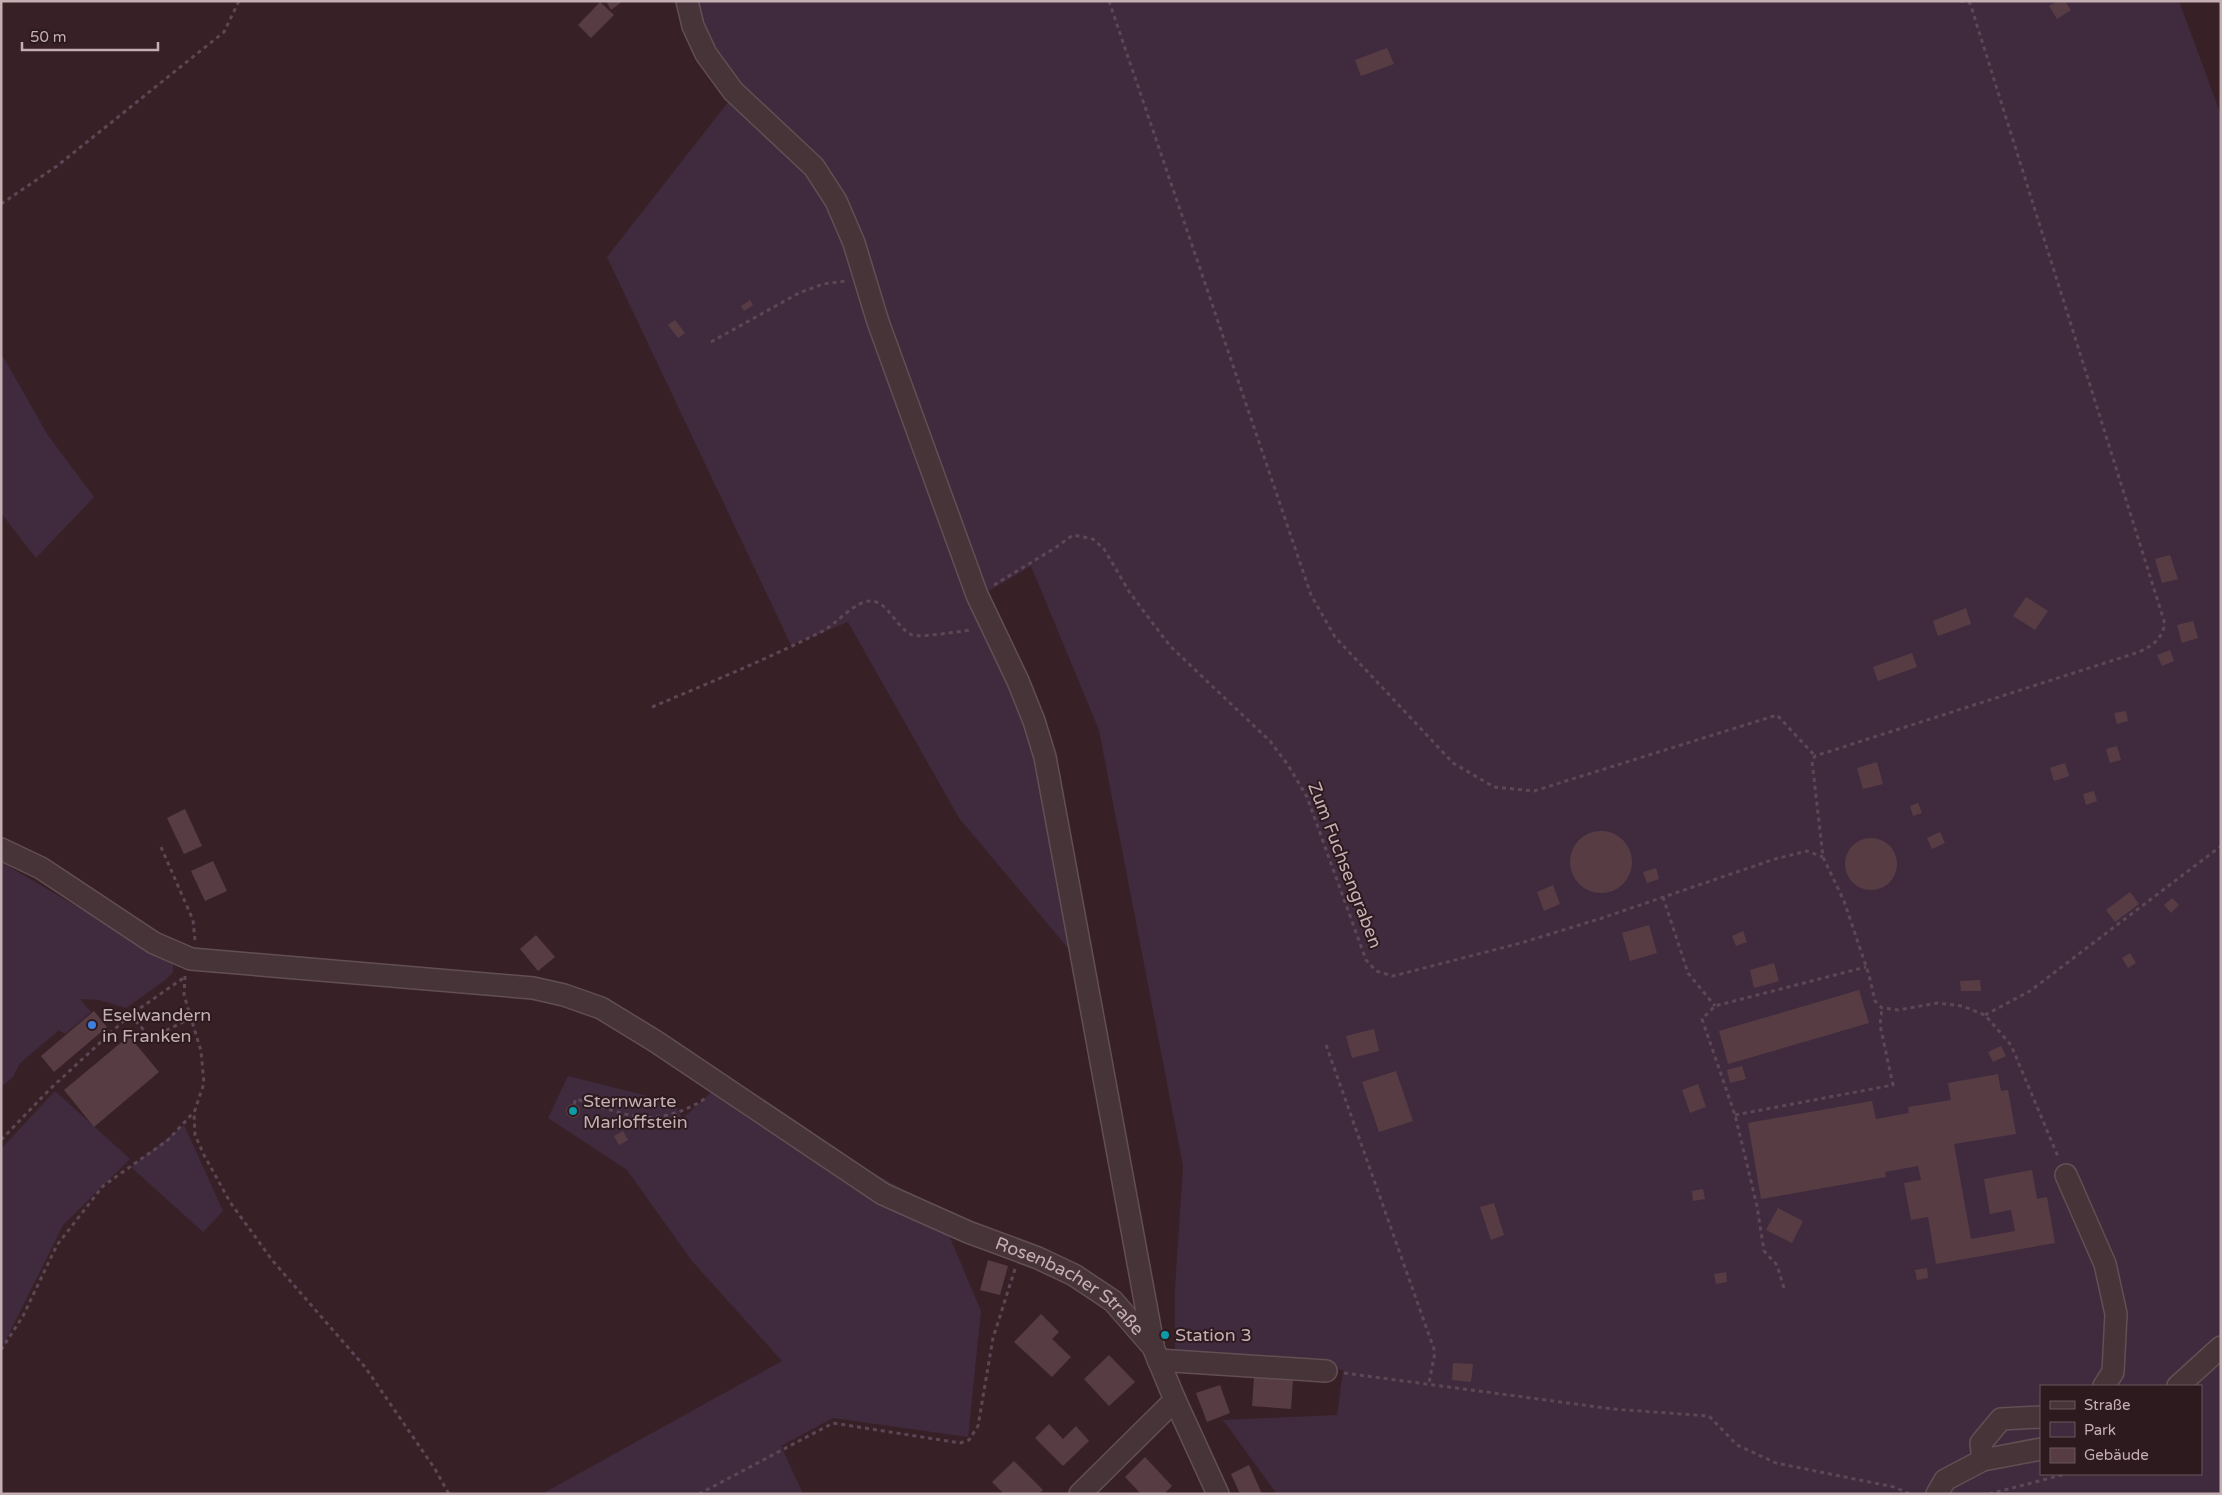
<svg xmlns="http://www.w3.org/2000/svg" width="2222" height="1495" viewBox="0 0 2222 1495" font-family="'Varela Round',sans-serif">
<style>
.green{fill:#402b3e;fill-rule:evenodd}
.building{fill:#573d43}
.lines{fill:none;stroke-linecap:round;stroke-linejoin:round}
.minor-casing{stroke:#624f53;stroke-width:24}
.path{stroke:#5c4755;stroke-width:3;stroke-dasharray:4 4;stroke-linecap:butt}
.minor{stroke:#473439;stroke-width:21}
.shop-dot{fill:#3f7fe0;stroke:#2c1a1e;stroke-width:2}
.culture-dot{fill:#0f9aa8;stroke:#2c1a1e;stroke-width:2}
.labels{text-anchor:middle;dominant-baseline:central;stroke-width:4;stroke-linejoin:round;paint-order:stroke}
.street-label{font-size:18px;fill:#c4afb3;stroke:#2c1a1e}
.poi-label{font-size:18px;fill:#c4afb3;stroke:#2c1a1e;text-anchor:start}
</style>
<rect width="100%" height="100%" fill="#372126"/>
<g class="green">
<path d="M 685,1 L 2179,1 L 2221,115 L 2221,1494 L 1277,1494 L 1223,1420 L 1337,1415 L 1343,1370 L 1175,1353 L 1175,1289 L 1183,1166 L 1099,730 L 1031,566 L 980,596 L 1041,738 L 1083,966 L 959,818 L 848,622 L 791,645 L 607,257 L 736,92 ZM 2041,1386 L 2201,1386 L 2201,1474 L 2041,1474 Z"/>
<path d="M 1,353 L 47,434 L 94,497 L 36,558 L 1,513 Z"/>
<path d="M 1,862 L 173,963 L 173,972 L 164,981 L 126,1008 L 99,1000 L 80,999 L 91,1012 L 65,1034 L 59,1030 L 20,1063 L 13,1077 L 1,1087 Z"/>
<path d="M 568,1076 L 675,1103 L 682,1119 L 717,1087 L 953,1217 L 949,1235 L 981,1311 L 968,1437 L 833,1418 L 781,1446 L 803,1494 L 542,1494 L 782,1361 L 692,1261 L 627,1170 L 548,1118 Z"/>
<path d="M 55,1091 L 130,1159 L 63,1225 L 1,1350 L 1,1149 Z"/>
<path d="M 184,1125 L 223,1211 L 203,1232 L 131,1167 Z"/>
</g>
<g class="building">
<path d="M 606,1 L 623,1 L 611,10 Z"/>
<path d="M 2058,1 L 2065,1 L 2071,10 L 2057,19 L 2049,6 Z"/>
<path d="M 600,2 L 614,15 L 591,38 L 578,25 Z"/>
<path d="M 1387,48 L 1394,64 L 1361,76 L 1355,60 Z"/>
<path d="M 750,300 L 753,305 L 744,311 L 741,306 Z"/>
<path d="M 675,320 L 685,333 L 678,338 L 668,325 Z"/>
<path d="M 2170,555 L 2178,579 L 2162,583 L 2155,559 Z"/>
<path d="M 2026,597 L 2048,611 L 2035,630 L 2013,616 Z"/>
<path d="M 1966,608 L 1971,624 L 1938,636 L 1933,621 Z"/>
<path d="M 2193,621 L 2198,638 L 2182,643 L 2177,625 Z"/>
<path d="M 2170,650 L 2174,661 L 2162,666 L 2157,655 Z"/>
<path d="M 1912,653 L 1917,667 L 1878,681 L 1873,667 Z"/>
<path d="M 2126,711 L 2128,721 L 2117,724 L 2114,713 Z"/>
<path d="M 2117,746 L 2121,760 L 2110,763 L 2106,749 Z"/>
<path d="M 1877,762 L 1883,784 L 1863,789 L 1857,768 Z"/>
<path d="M 2065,763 L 2069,776 L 2054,781 L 2050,768 Z"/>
<path d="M 2094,791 L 2097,801 L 2086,805 L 2083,794 Z"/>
<path d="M 1918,803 L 1922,813 L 1913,816 L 1910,806 Z"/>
<path d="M 185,809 L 202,846 L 184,854 L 167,818 Z"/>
<circle cx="1601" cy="862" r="31"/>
<path d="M 1940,832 L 1945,843 L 1932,849 L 1927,838 Z"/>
<circle cx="1871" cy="864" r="26"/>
<path d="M 213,861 L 227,891 L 205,901 L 191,871 Z"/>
<path d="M 1656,868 L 1659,879 L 1647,883 L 1643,872 Z"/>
<path d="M 1553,885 L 1560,904 L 1544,911 L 1537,892 Z"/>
<path d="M 2130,892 L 2139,904 L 2115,922 L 2106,910 Z"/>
<path d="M 2172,898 L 2179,905 L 2171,913 L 2164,905 Z"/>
<path d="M 1649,925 L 1657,953 L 1630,961 L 1622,933 Z"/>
<path d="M 1743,931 L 1747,942 L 1736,946 L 1732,936 Z"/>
<path d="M 536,935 L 555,957 L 538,971 L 520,949 Z"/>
<path d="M 2130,953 L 2136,963 L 2128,968 L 2122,958 Z"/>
<path d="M 1774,963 L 1779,981 L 1754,988 L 1750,970 Z"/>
<path d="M 1980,980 L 1981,991 L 1961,991 L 1960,981 Z"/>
<path d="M 1859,990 L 1869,1023 L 1728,1064 L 1719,1031 Z"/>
<path d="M 94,1011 L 107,1027 L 54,1072 L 41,1056 Z"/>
<path d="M 1374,1029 L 1379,1051 L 1352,1058 L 1346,1036 Z"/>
<path d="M 129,1036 L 159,1072 L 94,1127 L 64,1090 Z"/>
<path d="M 2001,1046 L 2006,1056 L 1993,1062 L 1988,1052 Z"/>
<path d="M 1742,1066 L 1746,1079 L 1730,1083 L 1727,1070 Z"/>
<path d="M 1396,1071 L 1413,1121 L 1379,1132 L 1362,1082 Z"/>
<path d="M 1998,1074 L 2001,1091 L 2008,1090 L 2016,1134 L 1954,1144 L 1971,1239 L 2015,1231 L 2011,1210 L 1990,1214 L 1984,1179 L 2032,1170 L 2037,1199 L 2047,1197 L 2055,1243 L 1936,1264 L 1928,1217 L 1911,1220 L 1904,1183 L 1921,1180 L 1918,1166 L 1885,1172 L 1886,1177 L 1761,1199 L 1748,1123 L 1872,1101 L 1876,1119 L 1909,1113 L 1908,1107 L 1951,1100 L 1948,1083 Z"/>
<path d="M 1698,1084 L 1706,1107 L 1690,1113 L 1682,1090 Z"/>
<circle cx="573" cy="1111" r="7"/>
<path d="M 623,1131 L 628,1140 L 619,1145 L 614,1136 Z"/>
<path d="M 1703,1189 L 1705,1199 L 1693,1201 L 1692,1191 Z"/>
<path d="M 1494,1203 L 1504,1235 L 1491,1240 L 1480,1207 Z"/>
<path d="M 1778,1208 L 1803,1221 L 1792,1243 L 1766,1230 Z"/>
<path d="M 988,1260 L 1008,1266 L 1000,1295 L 980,1290 Z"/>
<path d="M 1927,1268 L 1928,1278 L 1917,1280 L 1915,1270 Z"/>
<path d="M 1726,1272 L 1727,1282 L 1716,1284 L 1714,1274 Z"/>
<path d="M 1041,1314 L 1059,1332 L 1052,1339 L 1071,1357 L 1052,1377 L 1014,1342 Z"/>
<path d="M 1169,1331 L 1169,1339 L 1162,1340 L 1161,1332 Z"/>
<path d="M 1109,1355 L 1135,1382 L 1109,1406 L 1084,1379 Z"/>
<path d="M 1453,1363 L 1473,1364 L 1471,1382 L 1452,1380 Z"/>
<path d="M 1254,1377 L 1293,1380 L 1291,1409 L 1252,1406 Z"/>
<path d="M 1220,1385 L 1230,1413 L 1207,1422 L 1196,1393 Z"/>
<path d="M 1049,1424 L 1063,1439 L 1076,1426 L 1089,1441 L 1063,1466 L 1035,1438 Z"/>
<path d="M 1145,1457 L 1172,1486 L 1164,1494 L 1141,1494 L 1125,1477 Z"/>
<path d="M 1014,1461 L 1043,1490 L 1039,1494 L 1004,1494 L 992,1482 Z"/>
<path d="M 1249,1465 L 1262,1494 L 1240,1494 L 1231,1474 Z"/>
</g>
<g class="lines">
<g class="minor-casing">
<g id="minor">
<path d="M 687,1 L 693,26 L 706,54 L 733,91 L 814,167 L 836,201 L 854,243 L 878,322 L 977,595 L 1018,681 L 1034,721 L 1045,757 L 1153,1344"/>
<path id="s1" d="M 1,849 L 41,868 L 154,943 L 191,959 L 533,988 L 564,995 L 601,1008 L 655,1041 L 883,1194 L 968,1232 L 1038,1258 L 1074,1275 L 1113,1301 L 1153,1347 L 1175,1400 L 1218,1494"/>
<path d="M 2066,1175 L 2105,1264 L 2116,1314 L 2113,1372 L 2104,1386"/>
<path d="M 1158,1360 L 1326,1371"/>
<path d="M 2178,1386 L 2221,1347"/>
<path d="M 1983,1460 L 1981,1443 L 2001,1419 L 2041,1417"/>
<path d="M 1080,1494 L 1175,1400"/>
<path d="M 1937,1494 L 1945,1480 L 1983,1460 L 2041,1449"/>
</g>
</g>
<g class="path">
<path d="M 1109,1 L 1311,595 L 1335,637 L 1453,763 L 1494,787 L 1534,791 L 1777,715 L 1815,756"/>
<path d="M 1960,1 L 1970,3 L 2165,624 C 2161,640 2153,645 2139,652 L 1815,756 L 1812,761 L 1823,857 L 1844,901 L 1869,975 L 1875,1001 L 1882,1008 L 1898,1010 L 1937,1003 L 1962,1006 L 1985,1015 L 2011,1045 L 2059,1159"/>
<path d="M 1,204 L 57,166 L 224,32 L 239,1"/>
<path d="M 711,342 L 799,293 L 823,284 L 847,281"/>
<path d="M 994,585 L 1055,548 L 1073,535 L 1093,539 L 1104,549 L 1130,593 L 1170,646 L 1270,741 L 1288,765 L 1307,797 L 1366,960 L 1376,971 L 1393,976 L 1521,943 L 1602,918 L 1775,859 L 1807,851 L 1823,857"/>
<path d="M 652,707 C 709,683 767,659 823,631 C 836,624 856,600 871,601 C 889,602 896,628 912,635 C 919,638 961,631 972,630"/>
<path d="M 161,847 L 193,920 L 195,940"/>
<path d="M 1663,897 L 1688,973 L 1715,1006"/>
<path d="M 185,976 L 184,995 L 201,1051 L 204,1083 L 194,1113 L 195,1135 L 204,1155 L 230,1202 L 272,1260 L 365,1367 L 435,1469 L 449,1494"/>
<path d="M 130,1015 L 151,1038 L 191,1018"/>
<path d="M 1985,1015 L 2030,991 L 2221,846"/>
<path d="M 1326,1045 L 1435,1352 L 1429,1383"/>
<path d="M 574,1104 L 576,1099 C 597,1105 619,1114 640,1117 C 661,1120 689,1110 706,1098"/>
<path d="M 1735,1115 L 1893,1085 L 1880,1025 L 1882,1008"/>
<path d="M 1,1140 L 50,1089 L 130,1015 L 185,977"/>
<path d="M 1784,1288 L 1777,1265 L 1764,1251 L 1757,1206 L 1735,1115 L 1702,1019 L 1715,1006 L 1866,967"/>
<path d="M 1,1350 L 23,1316 L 57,1245 L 103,1186 L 168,1140 L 193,1113"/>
<path d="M 1344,1373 L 1613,1409 L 1709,1416 L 1737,1445 L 1776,1463 L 1894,1487 L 1910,1494"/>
<path d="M 699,1494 L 833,1423 L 960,1443 L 969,1440 L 978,1426 L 993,1338 L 1015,1269"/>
<path d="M 1989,1494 L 2066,1474"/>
</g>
<use href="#minor" class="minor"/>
</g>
<circle class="shop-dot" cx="92" cy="1025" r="5"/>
<g class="culture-dot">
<circle cx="573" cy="1111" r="5"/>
<circle cx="1165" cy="1335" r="5"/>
</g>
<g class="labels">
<g class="street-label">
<text transform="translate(1345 865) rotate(69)">Zum Fuchsengraben</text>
<text stroke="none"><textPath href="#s1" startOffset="1182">Rosenbacher Straße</textPath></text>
</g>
<g class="poi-label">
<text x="102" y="1015">Eselwandern<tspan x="102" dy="21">in Franken</tspan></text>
<text x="583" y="1101">Sternwarte<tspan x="583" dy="21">Marloffstein</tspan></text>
<text x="1175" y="1335">Station 3</text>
</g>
</g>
<rect width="2222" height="1495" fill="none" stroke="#c4afb3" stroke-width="5"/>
<rect x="2040" y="1385" width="162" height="90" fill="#2c1a1e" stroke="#69565a"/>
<rect x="2050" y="1401" width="25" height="8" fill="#473439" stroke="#69565a"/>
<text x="2084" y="1410" font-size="15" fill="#c4afb3">Straße</text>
<rect x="2050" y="1422" width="25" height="15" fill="#402b3e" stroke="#69565a"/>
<text x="2084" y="1435" font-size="15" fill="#c4afb3">Park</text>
<rect x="2050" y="1448" width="25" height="15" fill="#573d43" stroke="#69565a"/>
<text x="2084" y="1460" font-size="15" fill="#c4afb3">Gebäude</text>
<path d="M22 42v8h136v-8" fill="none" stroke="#c4afb3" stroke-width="2.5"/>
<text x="30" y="42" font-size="15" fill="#c4afb3" stroke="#2c1a1e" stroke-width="4" paint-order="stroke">50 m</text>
</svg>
